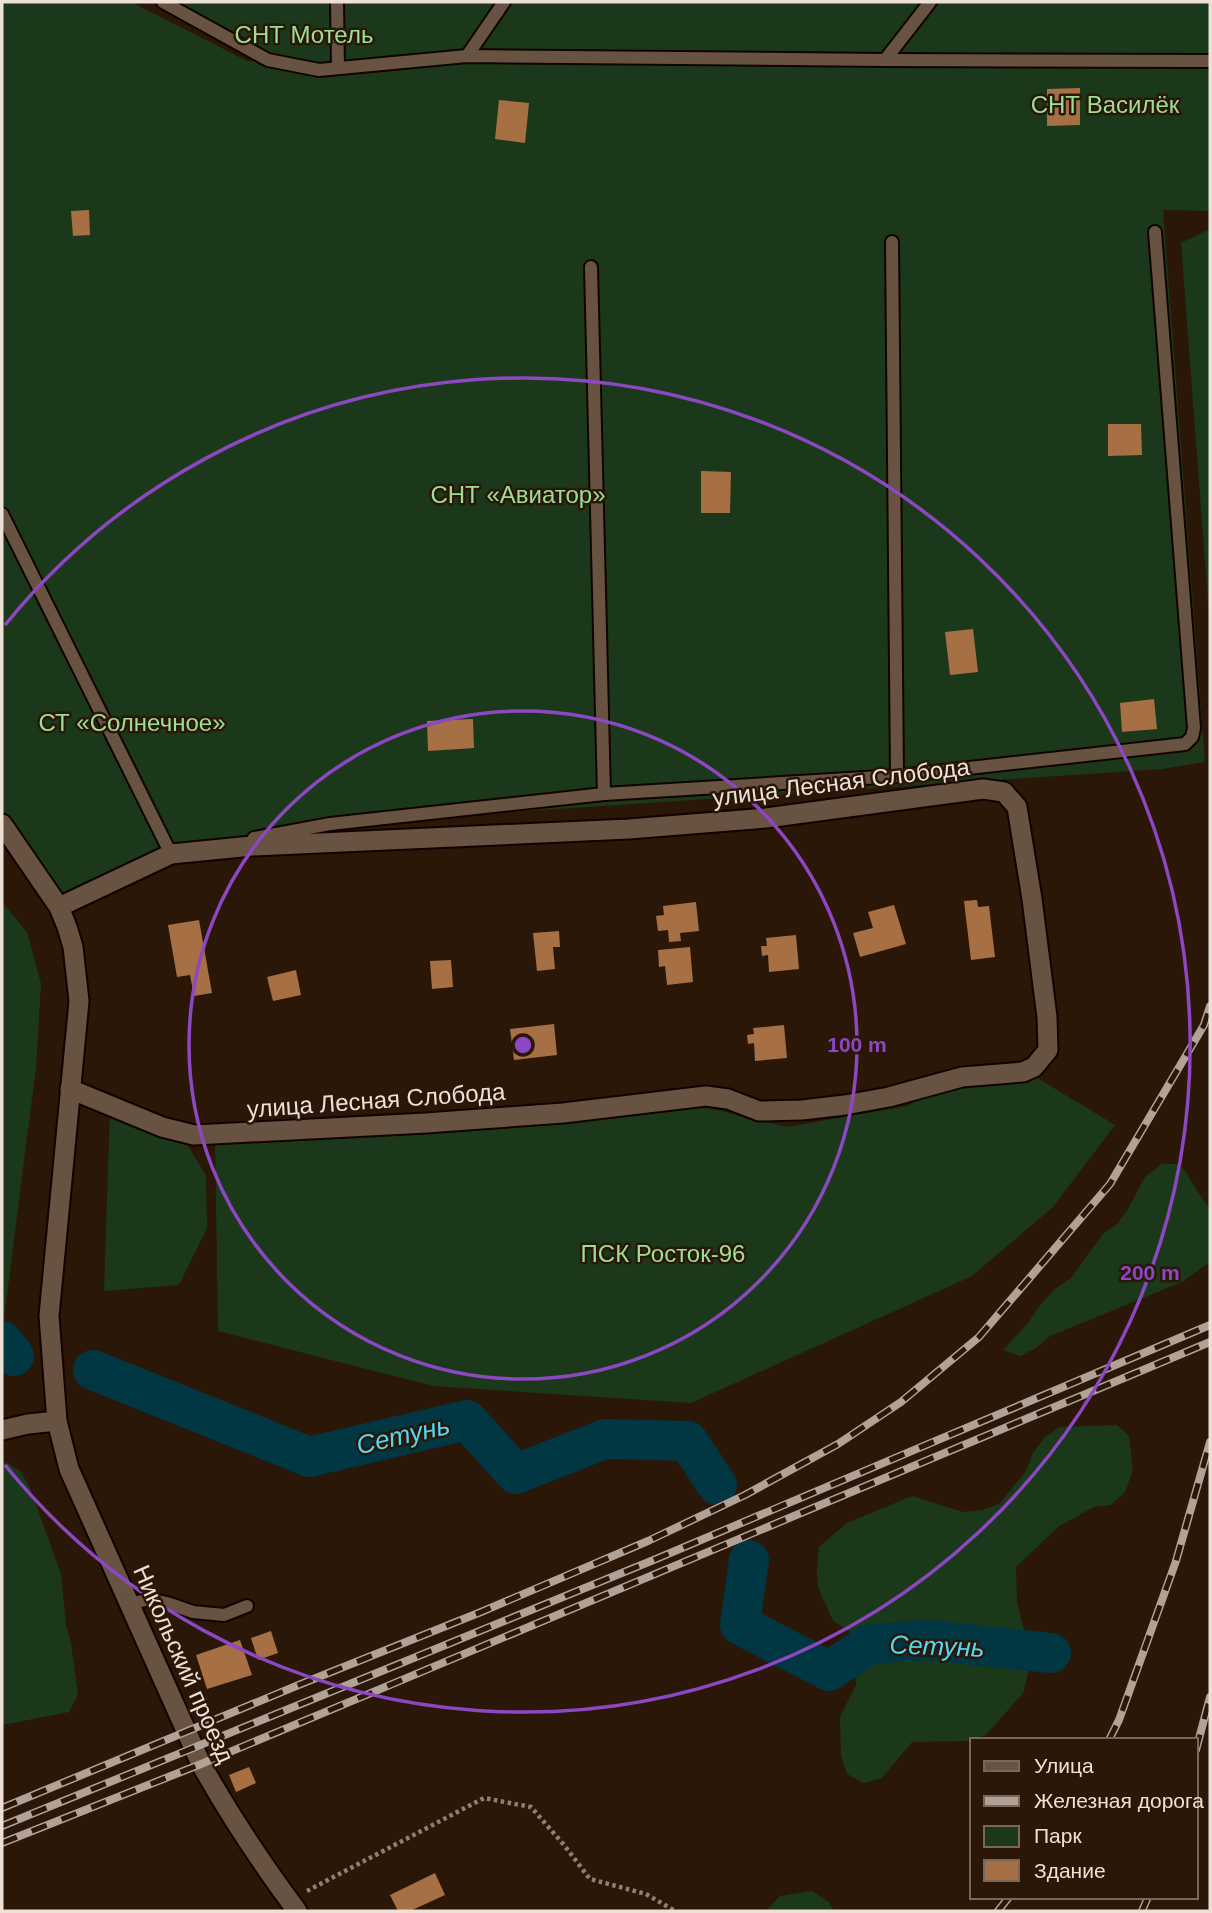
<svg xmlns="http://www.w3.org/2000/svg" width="1212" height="1913" viewBox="0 0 1212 1913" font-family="Helvetica,sans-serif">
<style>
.green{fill:#1b391a}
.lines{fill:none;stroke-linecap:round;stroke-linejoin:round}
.river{stroke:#003742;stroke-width:40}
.building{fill:#a77044}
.service-casing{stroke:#110300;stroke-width:16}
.minor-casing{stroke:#110300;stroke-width:23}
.tertiary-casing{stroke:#110300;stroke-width:23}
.secondary-casing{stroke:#110300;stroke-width:23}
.path{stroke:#908073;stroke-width:4.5;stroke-dasharray:3.5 3.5;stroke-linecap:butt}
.service{stroke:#685242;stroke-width:12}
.minor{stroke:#685242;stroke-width:19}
.tertiary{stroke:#685242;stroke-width:19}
.secondary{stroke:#685242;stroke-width:19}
.rail-casing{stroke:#b1a297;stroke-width:8}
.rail{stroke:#2a1708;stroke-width:5;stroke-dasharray:16;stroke-linecap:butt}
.ring{fill:none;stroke:#8c47c2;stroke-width:3.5}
.labels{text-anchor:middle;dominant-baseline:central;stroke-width:5;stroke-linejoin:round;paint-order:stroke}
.park-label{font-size:24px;fill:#9bdf96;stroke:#2a1708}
.street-label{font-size:24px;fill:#ede0d6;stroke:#2a1708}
.water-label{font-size:26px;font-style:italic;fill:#51d8f5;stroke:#2a1708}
.centre{fill:#8c47c2;stroke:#2a1708;stroke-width:3.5}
.ring-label{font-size:21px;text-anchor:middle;font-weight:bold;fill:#8c47c2;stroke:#2a1708;stroke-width:5;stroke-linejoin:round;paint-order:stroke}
</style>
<rect width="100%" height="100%" fill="#2a1708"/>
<g class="green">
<path d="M 2,2 L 131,2 L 247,61 L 267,60 L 164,2 L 1210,2 L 1210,211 L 1163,210 L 1205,762 L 1162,769 L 330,824 L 174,845 L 59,907 L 2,827 Z"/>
<path d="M 1210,229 L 1210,628 L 1181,243 Z"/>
<path d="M 2,902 L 27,932 L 41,984 L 36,1067 L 2,1334 Z"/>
<path d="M 1029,1073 L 1115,1125 L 1053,1207 L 972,1276 L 691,1403 L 433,1386 L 218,1331 L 215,1135 L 687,1103 L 787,1127 L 907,1106 L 946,1087 Z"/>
<path d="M 110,1110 L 184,1139 L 206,1176 L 207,1228 L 179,1285 L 104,1291 Z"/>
<path d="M 1162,1164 L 1180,1164 C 1191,1179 1198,1194 1210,1209 L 1210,1262 L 1182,1282 L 1050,1336 L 1036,1348 L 1020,1356 L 1003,1350 L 1029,1322 L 1040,1305 L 1055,1289 L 1071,1278 L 1103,1234 L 1117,1224 L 1128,1209 L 1145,1177 Z"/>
<path d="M 1117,1425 L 1129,1436 L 1133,1470 L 1125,1492 L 1111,1505 L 1094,1507 L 1059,1526 L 1016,1567 L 1017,1602 L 1025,1634 L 1028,1673 L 1023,1693 L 986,1735 L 968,1741 L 912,1742 L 882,1778 L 864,1783 L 847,1774 L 841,1756 L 840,1717 L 856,1685 L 853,1648 L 849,1631 L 833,1621 L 818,1587 L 817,1570 L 819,1547 L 847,1523 L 912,1496 L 963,1512 L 982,1510 L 999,1504 L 1026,1471 L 1033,1453 L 1045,1437 L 1060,1427 Z"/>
<path d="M 8,1463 L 21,1472 L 30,1488 L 61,1574 L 66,1625 L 71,1644 L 78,1694 L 69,1712 L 2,1725 L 2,1464 Z"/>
<path d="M 812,1891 L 829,1902 L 834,1911 L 766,1911 L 780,1896 Z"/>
</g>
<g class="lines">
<g class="river">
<path d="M 2,1341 L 14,1356"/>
<path d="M 93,1370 L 309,1457 L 467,1420 L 516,1474 L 605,1439 L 688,1441 L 717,1485"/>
<path d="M 749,1560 L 740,1625 L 829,1671 L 870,1644 L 926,1640 L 1051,1653"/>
</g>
</g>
<g class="building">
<path d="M 1080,88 L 1080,125 L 1047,126 L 1047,89 Z"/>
<path d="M 499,100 L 529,103 L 525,143 L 495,139 Z"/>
<path d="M 89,210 L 90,235 L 73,236 L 71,211 Z"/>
<path d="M 1108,424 L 1141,424 L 1142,455 L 1108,456 Z"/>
<path d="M 701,471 L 731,472 L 730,513 L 701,513 Z"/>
<path d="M 973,629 L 978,672 L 950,675 L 945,632 Z"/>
<path d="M 1154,699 L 1157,729 L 1122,732 L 1120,703 Z"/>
<path d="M 473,719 L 474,748 L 428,751 L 427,721 Z"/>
<path d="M 977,900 L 978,907 L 989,906 L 995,957 L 971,960 L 964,901 Z"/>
<path d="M 696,902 L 699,931 L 680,933 L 681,941 L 669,942 L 668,930 L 658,931 L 656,916 L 664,915 L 663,906 Z"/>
<path d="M 894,905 L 906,944 L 860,957 L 853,933 L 873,928 L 868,912 Z"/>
<path d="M 199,920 L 212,993 L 194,996 L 190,975 L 177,977 L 168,925 Z"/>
<path d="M 559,931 L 560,947 L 553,947 L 555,969 L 537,971 L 533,933 Z"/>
<path d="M 796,935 L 799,969 L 769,972 L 768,955 L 762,956 L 761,946 L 767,946 L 766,938 Z"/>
<path d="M 690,947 L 693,982 L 667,985 L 665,966 L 659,967 L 658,950 Z"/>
<path d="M 451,960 L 453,987 L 432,989 L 430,961 Z"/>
<path d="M 296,970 L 301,995 L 273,1001 L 267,977 Z"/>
<path d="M 554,1024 L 557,1055 L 514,1060 L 510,1029 Z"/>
<path d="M 784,1025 L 787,1058 L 755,1061 L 754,1043 L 748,1044 L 747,1035 L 754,1034 L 753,1028 Z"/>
<path d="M 271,1631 L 278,1653 L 258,1660 L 251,1638 Z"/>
<path d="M 240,1640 L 252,1675 L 207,1689 L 196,1655 Z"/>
<path d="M 249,1767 L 256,1783 L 236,1792 L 229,1775 Z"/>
<path d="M 435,1873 L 445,1895 L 410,1911 L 398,1911 L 390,1895 Z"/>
</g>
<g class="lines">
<g class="service-casing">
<g id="service">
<path d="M 163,2 L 268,60 L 319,70 L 467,56 L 885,60 L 1210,61"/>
<path d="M 337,2 L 338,68"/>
<path d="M 467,56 L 504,2"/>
<path d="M 885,60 L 930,2"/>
<path d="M 892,242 L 897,776"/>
<path d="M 591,267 L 604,794"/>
<path d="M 2,514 L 171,854 L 178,853"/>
<path d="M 254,838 L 330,824 L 604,794 L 897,776 L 1185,744 L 1192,737 L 1194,728 L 1155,232"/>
<path d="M 129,1604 L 150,1599 L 167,1603 L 193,1612 L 224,1615 L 247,1606"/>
</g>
</g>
<g class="minor-casing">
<path id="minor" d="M 59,907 L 171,854 L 252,846 L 629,829 L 766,818 L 983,789 L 1004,792 L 1017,807 L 1032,899 L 1047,1017 L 1048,1050 L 1034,1067 L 1023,1072 L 962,1077 L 889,1097 L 845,1105 L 802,1110 L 759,1111 L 728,1099 L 706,1096 L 563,1113 L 426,1123 L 194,1135 L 162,1127 L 70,1089"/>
</g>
<g class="tertiary-casing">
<path id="tertiary" d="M 2,1430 L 28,1424 L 57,1421"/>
</g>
<g class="secondary-casing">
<path id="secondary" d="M 2,824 L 59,907 L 67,927 L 73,947 L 79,1001 L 49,1316 L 57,1421 L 69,1469 L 201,1764 C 230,1816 262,1864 297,1911"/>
</g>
<path class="path" d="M 307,1891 L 484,1798 L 531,1807 L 564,1845 L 590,1879 L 646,1894 L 675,1911"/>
<use href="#service" class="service"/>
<use href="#minor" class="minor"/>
<use href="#tertiary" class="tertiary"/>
<use href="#secondary" class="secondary"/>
<g class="rail-casing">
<g id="rail">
<path d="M 1109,1740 L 1119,1720 L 1176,1561 L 1210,1442"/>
<path d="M 1196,1750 L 1210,1697"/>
<path d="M 2,1808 L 301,1684 L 481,1612 L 648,1541 L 745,1495 L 838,1444 L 901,1402 L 979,1337 L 1110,1184 L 1204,1025 L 1210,1006"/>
<path d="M 2,1826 L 656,1559 L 1210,1325"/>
<path d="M 2,1843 L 201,1764 L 1210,1342"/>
<path d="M 998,1911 L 1009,1897"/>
<path d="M 1142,1911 L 1148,1897"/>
</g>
</g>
<use href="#rail" class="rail"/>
</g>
<g class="ring">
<circle cx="523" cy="1045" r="334"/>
<path d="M5 625A667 667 0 1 1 5 1465"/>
</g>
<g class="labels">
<g class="park-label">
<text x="304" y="34">СНТ Мотель</text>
<text x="1105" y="104">СНТ Василёк</text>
<text x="518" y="494">СНТ «Авиатор»</text>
<text x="132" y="722">СТ «Солнечное»</text>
<text x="663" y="1253">ПСК Росток-96</text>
</g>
<g class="street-label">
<text transform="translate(841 782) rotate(-7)">улица Лесная Слобода</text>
<text transform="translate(376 1100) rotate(-4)">улица Лесная Слобода</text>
<text transform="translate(184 1664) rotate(66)">Никольский проезд</text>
</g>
<g class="water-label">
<text transform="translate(403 1435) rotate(-13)">Сетунь</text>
<text transform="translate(937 1646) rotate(2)">Сетунь</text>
</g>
</g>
<circle cx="523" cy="1045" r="10" class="centre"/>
<g class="ring-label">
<text x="857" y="1052">100 m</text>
<text x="1150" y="1280">200 m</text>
</g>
<rect width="1212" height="1913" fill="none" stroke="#ede0d6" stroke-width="7"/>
<rect x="970" y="1738" width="228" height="161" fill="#2a1708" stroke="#78675a" stroke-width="2"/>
<rect x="984" y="1761" width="35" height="10" fill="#685242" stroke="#78675a" stroke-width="2"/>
<text x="1034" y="1773" font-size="21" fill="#ede0d6">Улица</text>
<rect x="984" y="1796" width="35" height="10" fill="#b1a297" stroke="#78675a" stroke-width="2"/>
<text x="1034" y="1808" font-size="21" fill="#ede0d6">Железная дорога</text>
<rect x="984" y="1826" width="35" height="21" fill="#1b391a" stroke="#78675a" stroke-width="2"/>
<text x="1034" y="1843" font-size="21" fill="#ede0d6">Парк</text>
<rect x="984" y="1860" width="35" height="21" fill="#a77044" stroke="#78675a" stroke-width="2"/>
<text x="1034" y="1878" font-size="21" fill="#ede0d6">Здание</text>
</svg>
